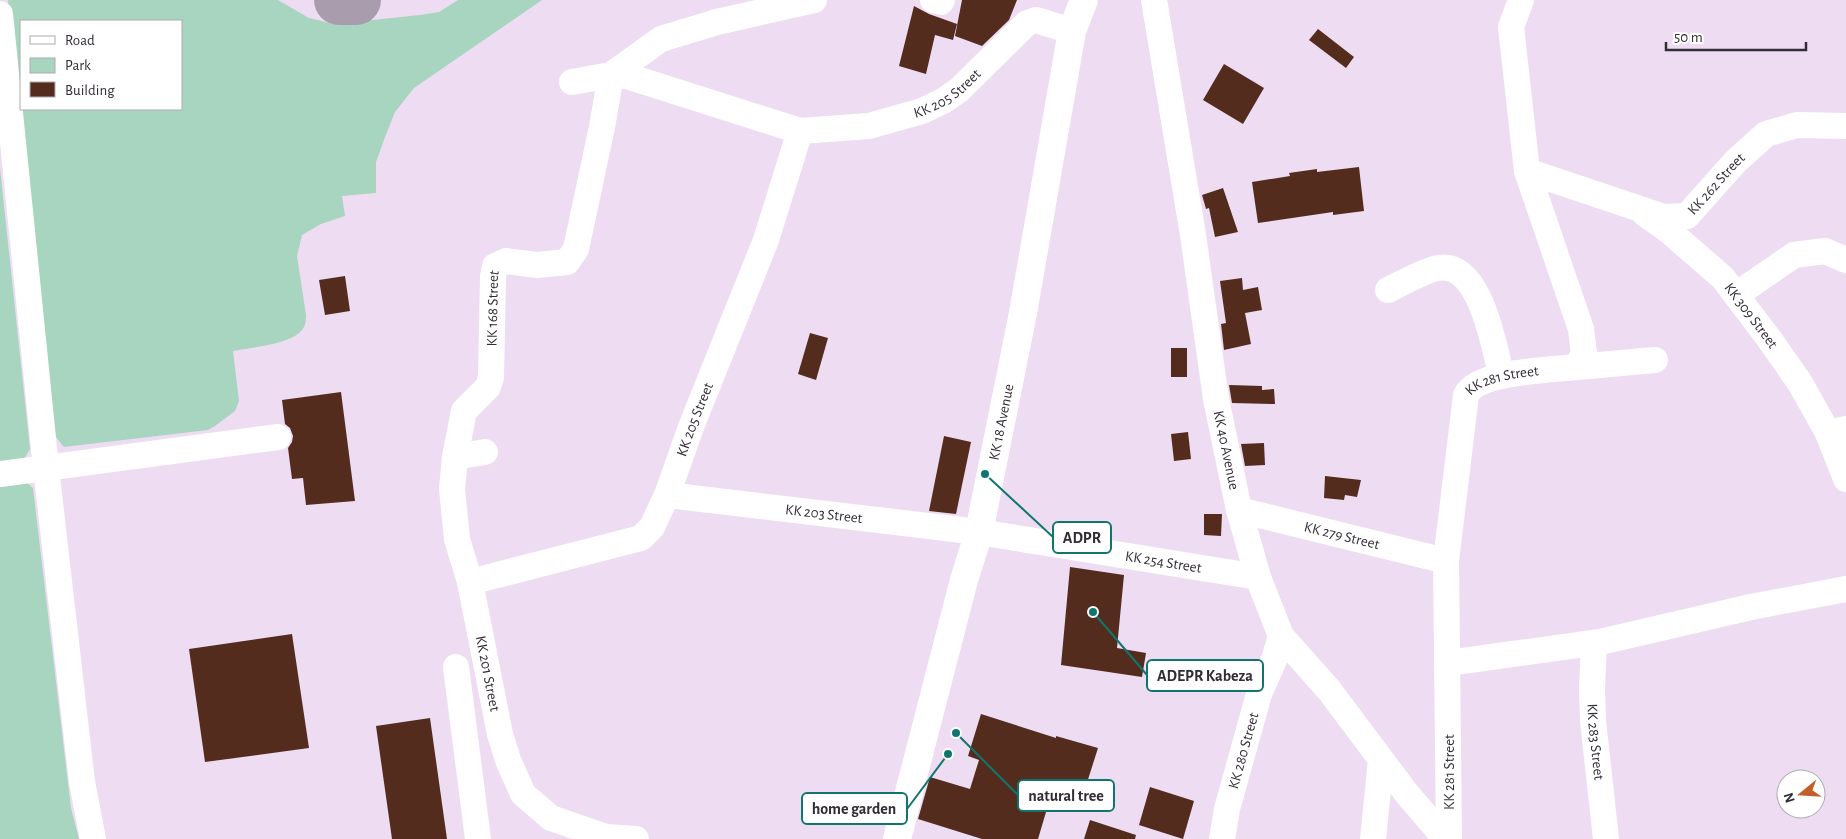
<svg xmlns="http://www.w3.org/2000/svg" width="1846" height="839" viewBox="0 0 1846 839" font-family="'Alegreya Sans',sans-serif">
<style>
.green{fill:#a8d5bf;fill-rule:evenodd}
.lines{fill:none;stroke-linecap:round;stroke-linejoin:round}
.taxiway{stroke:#a99cad;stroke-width:50}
.building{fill:#542c1e}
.minor{stroke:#fff;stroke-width:26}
.major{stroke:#fff;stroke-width:28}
.labels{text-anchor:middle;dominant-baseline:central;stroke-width:5;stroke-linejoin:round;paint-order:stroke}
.street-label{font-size:15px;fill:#322c34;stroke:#fff}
.leader{fill:none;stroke:#0f766e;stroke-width:2}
.callout-dot{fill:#0f766e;stroke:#fff;stroke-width:2}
.callout{fill:#fff;stroke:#0f766e;stroke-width:2}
.callout-label{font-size:16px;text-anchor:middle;font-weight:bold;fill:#322c34}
</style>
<rect width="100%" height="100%" fill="#eedcf3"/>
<g class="green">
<path d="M 8,0 L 278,0 L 309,18 L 334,24 L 420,15 L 439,12 L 458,0 L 542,0 L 414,88 L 395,112 L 385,137 L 376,162 L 376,193 L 342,196 L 345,216 L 321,224 L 302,235 L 297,256 L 306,315 C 306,320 306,325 302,330 C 290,345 251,347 233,351 L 239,401 L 235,411 L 215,426 L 208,430 L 64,447 L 51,431 ZM 21,21 L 181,21 L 181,109 L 21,109 Z"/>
<path d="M 0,168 L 30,449 L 23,461 L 0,465 Z"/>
<path d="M 24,480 L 33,488 L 71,808 L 79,839 L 0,839 L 0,483 Z"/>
</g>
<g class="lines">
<path class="taxiway" d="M 339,0 L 356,0"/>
</g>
<g class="building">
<path d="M 962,0 L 1017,0 L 1009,20 L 982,46 L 955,36 Z"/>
<path d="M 914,6 L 929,14 L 957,24 L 953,40 L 935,35 L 926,74 L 899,66 Z"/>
<path d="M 1318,29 L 1354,57 L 1346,68 L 1309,40 Z"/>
<path d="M 1224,64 L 1264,88 L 1243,124 L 1203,100 Z"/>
<path d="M 1359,167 L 1364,211 L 1333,215 L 1333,212 L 1258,223 L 1252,182 L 1290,176 L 1289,173 L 1317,169 L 1317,172 Z"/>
<path d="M 1223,188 L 1238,232 L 1215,237 L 1209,208 L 1206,209 L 1202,195 Z"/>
<path d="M 345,276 L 350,311 L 325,315 L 319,280 Z"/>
<path d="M 1242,278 L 1243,290 L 1258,287 L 1262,310 L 1245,313 L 1251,344 L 1224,350 L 1221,324 L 1226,323 L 1220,281 Z"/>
<path d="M 810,333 L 828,338 L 816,380 L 798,374 Z"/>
<rect x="1171" y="348" width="16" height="29"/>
<path d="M 1229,385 L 1262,386 L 1262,390 L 1274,389 L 1275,404 L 1232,403 Z"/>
<path d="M 341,392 L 355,501 L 306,505 L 303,478 L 292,479 L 288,448 L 292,442 L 293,436 L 290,428 L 285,424 L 282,400 Z"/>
<path d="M 1188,432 L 1191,459 L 1174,461 L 1171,434 Z"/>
<path d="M 944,436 L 971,442 L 956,514 L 929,511 Z"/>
<path d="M 1264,443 L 1265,465 L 1245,466 L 1241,444 Z"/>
<path d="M 1325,476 L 1361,480 L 1357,497 L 1345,495 L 1344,500 L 1324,498 Z"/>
<path d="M 1204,514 L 1222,514 L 1221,536 L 1204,535 Z"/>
<path d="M 1070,567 L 1124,575 L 1117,648 L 1146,653 L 1142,677 L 1061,665 Z"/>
<path d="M 292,634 L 309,748 L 205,762 L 189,649 Z"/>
<path d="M 981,714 L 1056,738 L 1056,736 L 1098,748 L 1078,811 L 1049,802 L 1038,839 L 982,839 L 918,819 L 930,777 L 970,789 L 979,760 L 968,756 Z"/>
<path d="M 430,718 L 447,839 L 392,839 L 376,726 Z"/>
<path d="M 1150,787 L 1194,801 L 1183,839 L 1139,825 Z"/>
<path d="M 1090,820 L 1136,835 L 1135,839 L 1084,839 Z"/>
</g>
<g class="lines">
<g class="minor">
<path d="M 933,0 L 941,2 L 942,0"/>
<path id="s1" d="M 1154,0 L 1193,235 L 1216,399 L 1239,510 L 1258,577 L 1281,636 L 1329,690 L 1407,794 L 1446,839"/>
<path d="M 0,14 L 46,468 L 82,782 L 93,839"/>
<path d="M 572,82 L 611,75 L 627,76 L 800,131"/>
<path id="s2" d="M 1527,171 L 1664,217 L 1687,216 L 1735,162 L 1766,134 L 1797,125 L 1846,126"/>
<path id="s3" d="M 1645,214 L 1669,231 L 1723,278 L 1770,340 L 1800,383 L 1828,433 L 1846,429"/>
<path d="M 1388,290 C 1400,284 1426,270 1438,268 C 1480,260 1494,346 1501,374"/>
<path d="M 1736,295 L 1794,255 L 1825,251 L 1846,260"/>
<path d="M 1577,367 L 1655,360"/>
<path d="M 1828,433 L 1846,479"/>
<path id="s4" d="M 485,452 L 455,457 L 452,489 L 457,539 L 470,582 L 500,734 L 508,760 L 523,794 L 551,818 L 606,837 L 636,839"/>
<path id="s5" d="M 455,457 L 464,411 L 488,387 L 491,377 L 493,276 L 495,266 L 506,261 L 537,265 L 567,262 L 576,249 L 602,127 L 611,75 L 661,39 L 717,22 L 814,0"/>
<path d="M 0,474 L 278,437"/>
<path id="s6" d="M 667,495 L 979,532 L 1258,577"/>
<path id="s7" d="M 1239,510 L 1446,561"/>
<path id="s8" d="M 470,582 L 641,538 L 652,527 L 667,495 L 691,427 L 766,240 L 800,131 L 869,126 L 922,111 L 943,101 L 959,90 L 1027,23 L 1036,20 L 1072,31"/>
<path id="s9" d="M 1594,643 L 1592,688 L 1593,721 L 1606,839"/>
<path d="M 1448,663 L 1600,642 L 1751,607 L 1846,589"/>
<path d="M 456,667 L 478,839"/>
<path id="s10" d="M 1222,839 L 1227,809 L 1259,694 L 1274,660 L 1281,636"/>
<path d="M 1373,839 L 1381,760"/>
<path id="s11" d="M 1449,839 L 1446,561 L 1466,395 C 1478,371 1552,370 1577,367 L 1584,353 L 1581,329 L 1527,171 L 1511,27 L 1521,0"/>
</g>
<path class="major" id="s12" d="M 897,839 L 964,580 L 979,532 L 1023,313 L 1072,31 L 1084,0"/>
</g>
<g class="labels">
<g class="street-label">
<text stroke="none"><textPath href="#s8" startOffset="770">KK 205 Street</textPath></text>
<text stroke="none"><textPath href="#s2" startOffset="211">KK 262 Street</textPath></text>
<text stroke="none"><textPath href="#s5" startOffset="160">KK 168 Street</textPath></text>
<text stroke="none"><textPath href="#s3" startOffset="148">KK 309 Street</textPath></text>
<text stroke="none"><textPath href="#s11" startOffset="486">KK 281 Street</textPath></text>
<text stroke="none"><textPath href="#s8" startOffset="308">KK 205 Street</textPath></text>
<text stroke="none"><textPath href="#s12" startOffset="430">KK 18 Avenue</textPath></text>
<text stroke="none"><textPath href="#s1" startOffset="456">KK 40 Avenue</textPath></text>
<text stroke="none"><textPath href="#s6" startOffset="158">KK 203 Street</textPath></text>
<text stroke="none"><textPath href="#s7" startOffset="106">KK 279 Street</textPath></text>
<text stroke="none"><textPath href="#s6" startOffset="501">KK 254 Street</textPath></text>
<text stroke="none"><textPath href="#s4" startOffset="251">KK 201 Street</textPath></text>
<text stroke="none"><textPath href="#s9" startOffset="99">KK 283 Street</textPath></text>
<text stroke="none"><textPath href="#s10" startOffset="91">KK 280 Street</textPath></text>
<text transform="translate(1449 772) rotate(-90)">KK 281 Street</text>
</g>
</g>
<path class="leader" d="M985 474L1053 537M1093 612L1147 675M956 733L1018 795M948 754L907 809"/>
<g class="callout-dot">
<circle cx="985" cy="474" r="5"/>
<circle cx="1093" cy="612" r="5"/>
<circle cx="956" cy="733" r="5"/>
<circle cx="948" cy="754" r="5"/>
</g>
<g class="callout">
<rect x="1053" y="522" width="58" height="31" rx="5"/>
<rect x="1147" y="660" width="116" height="31" rx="5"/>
<rect x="1018" y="780" width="96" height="31" rx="5"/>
<rect x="802" y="793" width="105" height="31" rx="5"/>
</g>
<g class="callout-label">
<text x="1082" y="543">ADPR</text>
<text x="1205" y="681">ADEPR Kabeza</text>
<text x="1066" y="801">natural tree</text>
<text x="854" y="814">home garden</text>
</g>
<rect x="20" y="20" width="162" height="90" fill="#ffffff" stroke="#adabae"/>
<rect x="30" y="36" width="25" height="8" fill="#ffffff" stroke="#adabae"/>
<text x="65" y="45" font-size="15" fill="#322c34">Road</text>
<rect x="30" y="58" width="25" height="15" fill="#a8d5bf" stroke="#adabae"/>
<text x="65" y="70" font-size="15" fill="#322c34">Park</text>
<rect x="30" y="82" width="25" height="15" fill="#542c1e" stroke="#adabae"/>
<text x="65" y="95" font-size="15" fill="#322c34">Building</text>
<g transform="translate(1801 794) rotate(252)"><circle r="24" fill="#ffffff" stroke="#adabae"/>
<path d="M0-4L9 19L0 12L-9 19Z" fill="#c35f28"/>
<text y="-8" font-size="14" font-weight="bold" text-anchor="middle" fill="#322c34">N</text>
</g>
<path d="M1666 42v8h140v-8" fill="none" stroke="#322c34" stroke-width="2.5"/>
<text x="1674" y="42" font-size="15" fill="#322c34" stroke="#ffffff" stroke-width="4" paint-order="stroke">50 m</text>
</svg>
